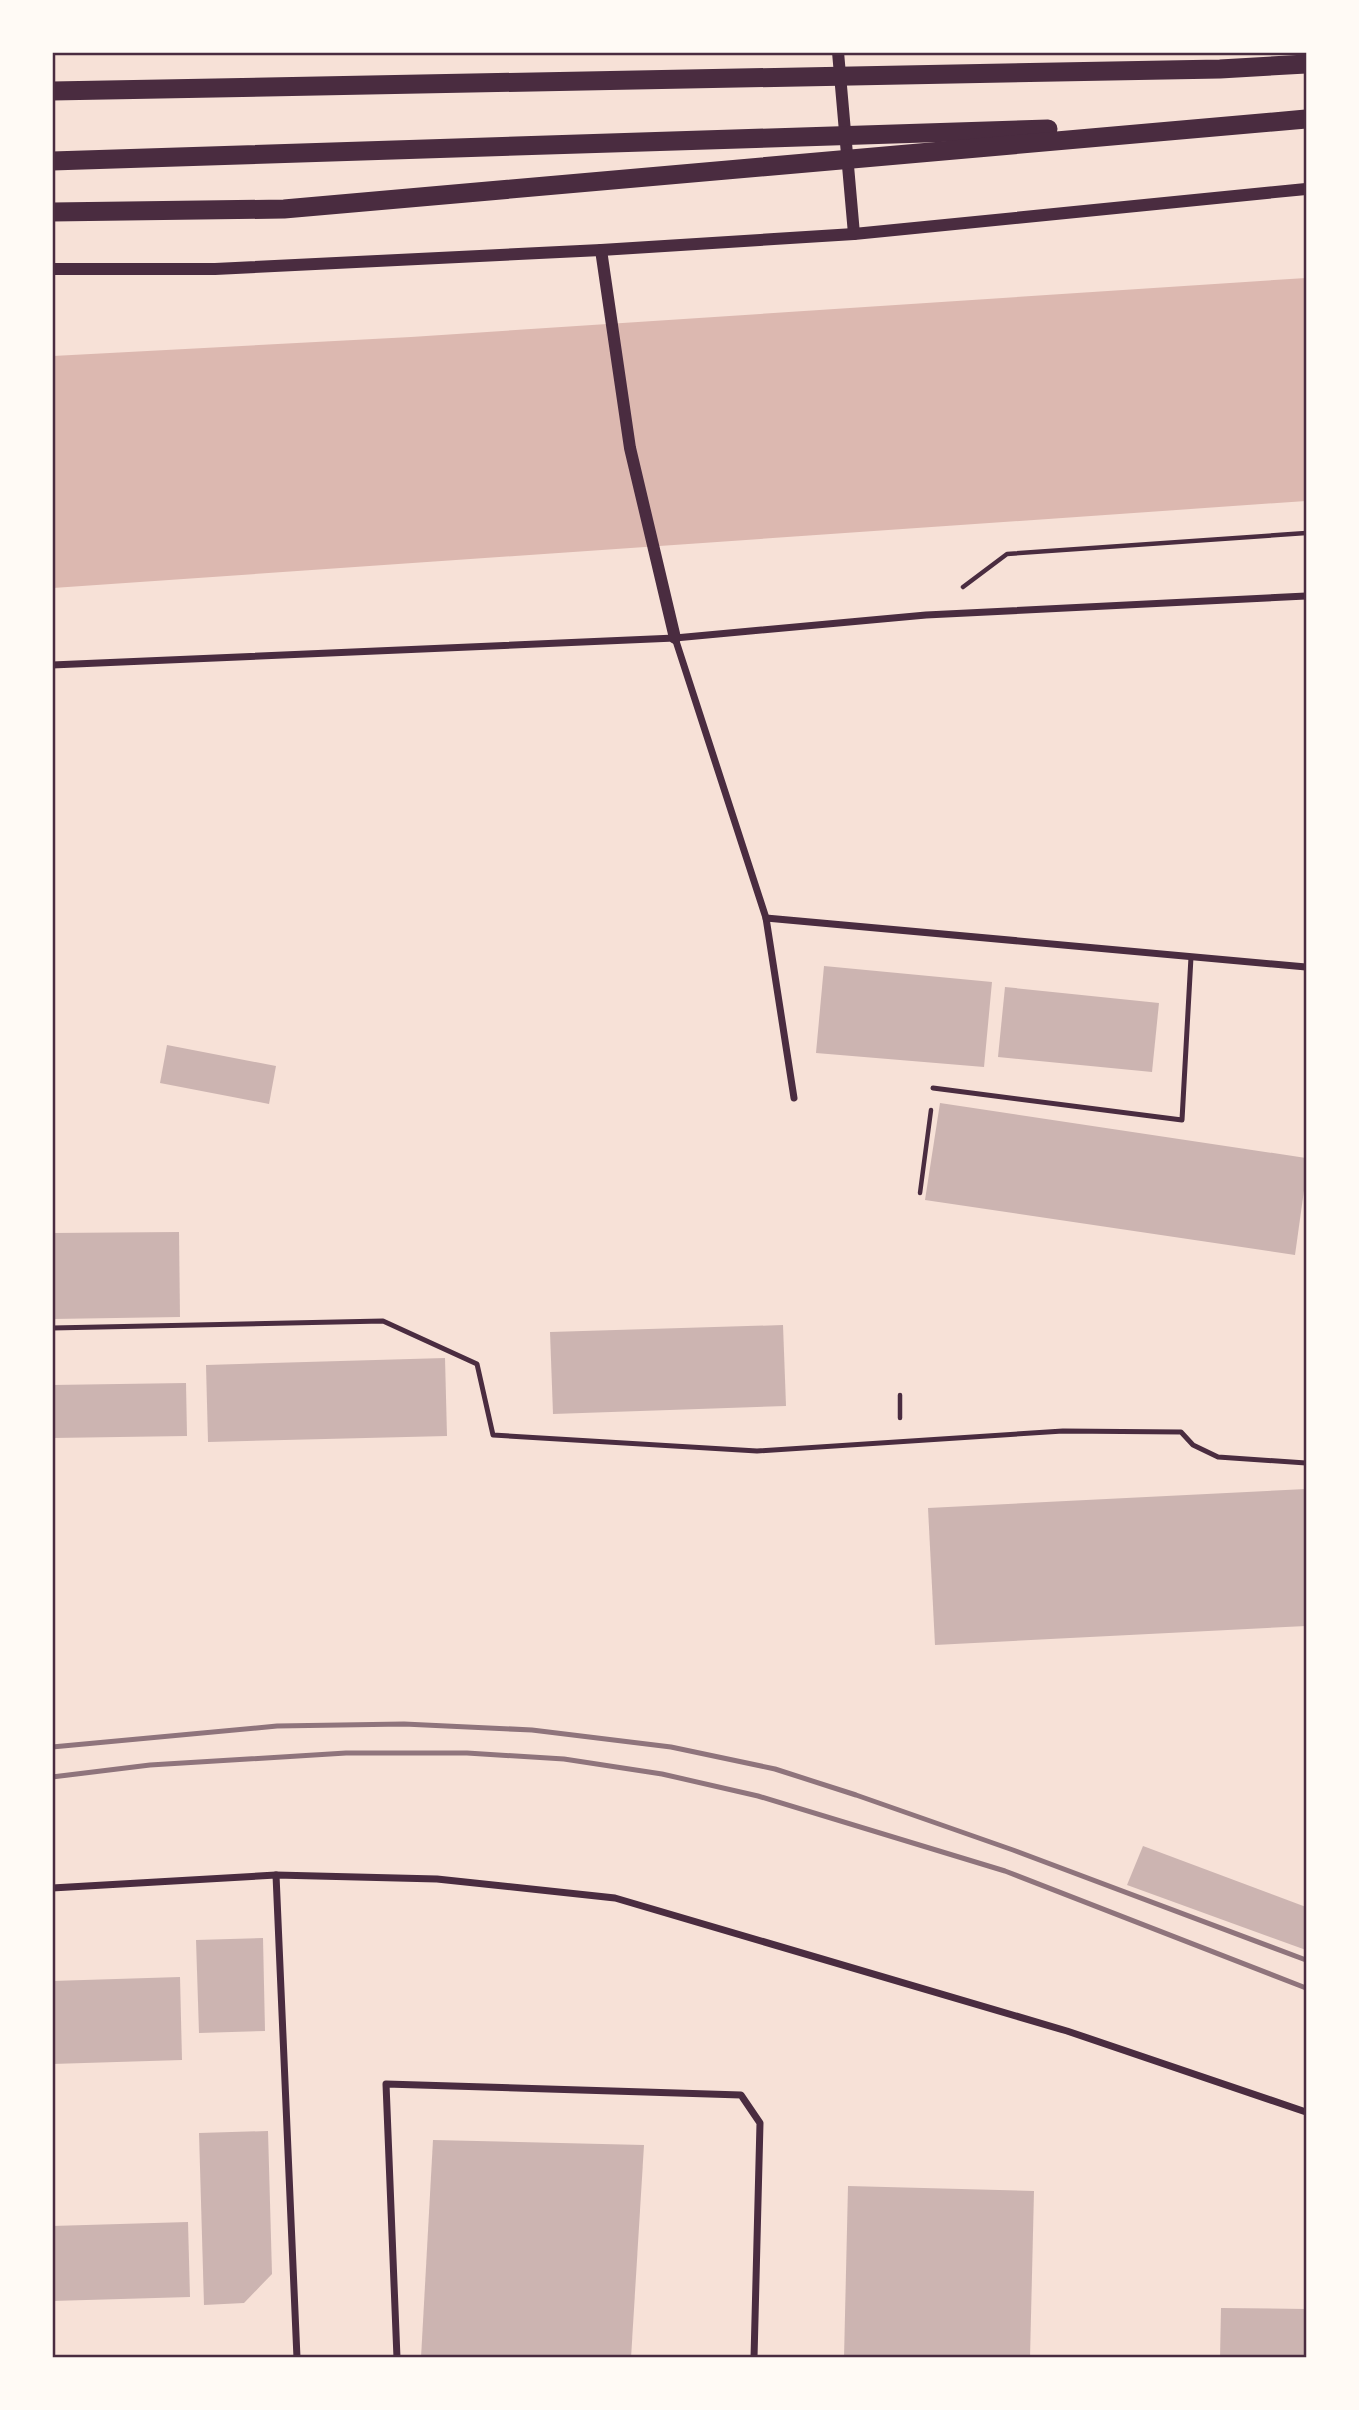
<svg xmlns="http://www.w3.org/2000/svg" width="1359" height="2410" viewBox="0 0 1359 2410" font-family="Roboto,sans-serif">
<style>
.water{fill:#dcb8b0}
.building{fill:#ccb4b1}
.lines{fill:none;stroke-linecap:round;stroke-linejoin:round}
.path{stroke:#4a2c40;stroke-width:4.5}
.service{stroke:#4a2c40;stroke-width:5}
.minor{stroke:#4a2c40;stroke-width:7}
.tertiary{stroke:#4a2c40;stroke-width:12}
.trunk{stroke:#4a2c40;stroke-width:19}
.rail{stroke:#8f747c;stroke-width:5}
.neatline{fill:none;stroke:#4a2c40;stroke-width:2.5}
</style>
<rect width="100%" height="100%" fill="#f7e1d7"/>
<path class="water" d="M 1306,278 L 1306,501 L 53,588 L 53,356 L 411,337 Z"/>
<g class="building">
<path d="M 824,966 L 992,982 L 984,1067 L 816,1053 Z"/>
<path d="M 1005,987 L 1159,1003 L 1152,1072 L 998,1057 Z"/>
<path d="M 167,1045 L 276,1066 L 269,1104 L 160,1083 Z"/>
<path d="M 940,1103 L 1306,1158 L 1306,1176 L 1295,1255 L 925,1200 Z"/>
<path d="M 179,1232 L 180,1317 L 52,1319 L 52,1233 Z"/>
<path d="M 783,1325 L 786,1406 L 553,1414 L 550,1332 Z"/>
<path d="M 445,1358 L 447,1436 L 208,1442 L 206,1365 Z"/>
<path d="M 186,1383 L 187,1436 L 52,1438 L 52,1385 Z"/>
<path d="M 1306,1489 L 1306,1626 L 935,1645 L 928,1508 Z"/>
<path d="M 1143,1846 L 1306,1907 L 1306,1950 L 1127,1885 Z"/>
<path d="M 263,1938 L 265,2031 L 199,2033 L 196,1940 Z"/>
<path d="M 180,1977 L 182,2060 L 52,2064 L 52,1981 Z"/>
<path d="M 268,2131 L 272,2274 L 244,2303 L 204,2305 L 199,2133 Z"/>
<path d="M 433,2140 L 644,2145 L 631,2358 L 421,2358 Z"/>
<path d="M 848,2186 L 1034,2191 L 1030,2358 L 844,2358 Z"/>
<path d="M 188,2222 L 190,2297 L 52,2301 L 52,2226 Z"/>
<path d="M 1221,2308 L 1306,2309 L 1306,2358 L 1220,2358 Z"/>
</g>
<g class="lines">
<g class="path">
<path d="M 963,587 L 1007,554 L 1306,533"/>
<path d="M 920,1193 L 931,1110"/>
<path d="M 900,1395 L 900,1418"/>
</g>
<g class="service">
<path d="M 933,1088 L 1182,1120 L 1191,957"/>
<path d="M 52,1328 L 383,1321 L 477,1364 L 493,1435 L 757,1451 L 1063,1431 L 1181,1432 L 1193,1445 L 1218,1457 L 1306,1463"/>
</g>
<g class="minor">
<path d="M 675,638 L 766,918 L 794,1098"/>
<path d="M 52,665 L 675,638 L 926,615 L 1306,596"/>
<path d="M 766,918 L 1306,967"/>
<path d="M 276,1875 L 297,2358"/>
<path d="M 52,1888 L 276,1875 L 437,1879 L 615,1898 L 1067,2031 L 1306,2112"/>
<path d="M 397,2358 L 386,2084 L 741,2095 L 760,2123 L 754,2358"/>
</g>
<g class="tertiary">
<path d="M 838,52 L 854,234"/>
<path d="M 601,250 L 630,448 L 675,638"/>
<path d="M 52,269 L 215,269 L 601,250 L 854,234 L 1306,189"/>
</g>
<g class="trunk">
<path d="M 52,91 L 1220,69 L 1306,64"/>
<path d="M 52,161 L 1048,129"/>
<path d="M 52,212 L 284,209 L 1306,119"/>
</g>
<g class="rail">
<path d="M 52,1747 L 277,1726 L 404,1724 L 532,1730 L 671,1747 L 775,1769 L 856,1795 L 1013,1850 L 1306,1960"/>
<path d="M 52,1777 L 150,1765 L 346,1753 L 467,1753 L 564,1759 L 662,1774 L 758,1796 L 1005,1871 L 1306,1988"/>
</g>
</g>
<rect width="1359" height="2410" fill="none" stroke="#fffaf5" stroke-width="108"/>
<rect x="54" y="54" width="1251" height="2302" class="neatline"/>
</svg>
